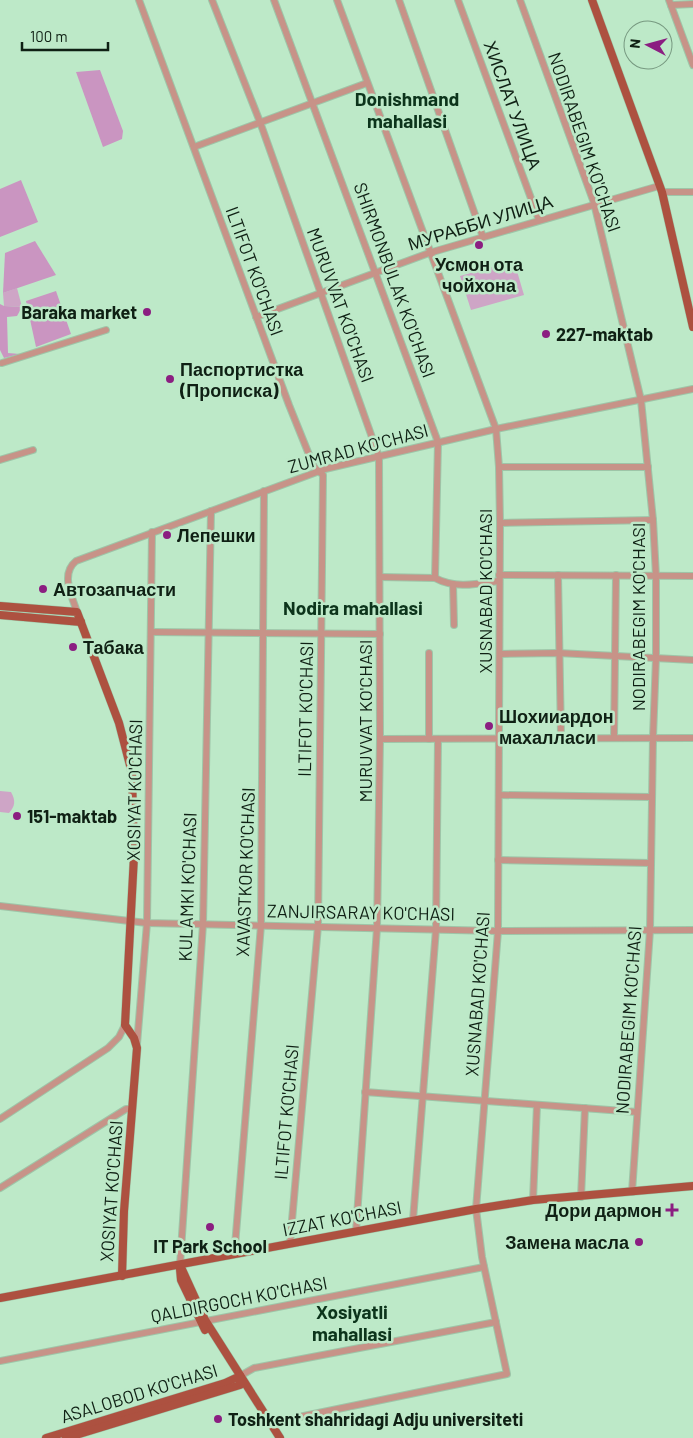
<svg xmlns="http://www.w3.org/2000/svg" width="693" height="1438" viewBox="0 0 693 1438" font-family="Barlow,sans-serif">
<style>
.green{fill:#cea5c6}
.forest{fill:#ca95c1}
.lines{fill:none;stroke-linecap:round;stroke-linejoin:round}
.minor-casing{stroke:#9ec5a8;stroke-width:8}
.major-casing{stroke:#9ec5a8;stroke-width:9}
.minor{stroke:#c79388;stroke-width:6}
.major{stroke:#ad5140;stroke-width:8}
.poi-dot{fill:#8b1e81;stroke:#bde9c8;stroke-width:2}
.labels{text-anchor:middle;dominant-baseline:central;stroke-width:5;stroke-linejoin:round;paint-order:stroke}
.street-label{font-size:18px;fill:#0f2014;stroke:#bde9c8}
.poi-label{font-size:18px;font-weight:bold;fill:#0f2014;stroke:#bde9c8;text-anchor:start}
.neighbourhood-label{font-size:19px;font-weight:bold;fill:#0c341b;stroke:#bde9c8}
</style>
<rect width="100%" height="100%" fill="#bde9c8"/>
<g class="green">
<path d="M 514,261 L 524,295 L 471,310 L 460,276 Z"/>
<path d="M 17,288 L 22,307 L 4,306 L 3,293 Z"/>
<path d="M 0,791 L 11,792 C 16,801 15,806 9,813 L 0,812 Z"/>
</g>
<g class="forest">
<path d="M 100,70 L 123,131 L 122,139 L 103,147 L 76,72 Z"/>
<path d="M 21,180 L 38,222 L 0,237 L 0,189 Z"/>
<path d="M 35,241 L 56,275 L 3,293 L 5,253 Z"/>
<path d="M 56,291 L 71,334 L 36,347 L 26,301 Z"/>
<path d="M 0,304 L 4,306 L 22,307 L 17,316 L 7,317 L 8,353 L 20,354 L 4,358 L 0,350 Z"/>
</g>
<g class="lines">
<g class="minor-casing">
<g id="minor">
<path d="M 139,0 L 289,405 L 314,467 L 323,475 L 318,926 L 290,1243"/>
<path d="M 212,0 L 260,122 L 379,457 L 380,739 L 377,928 L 356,1231"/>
<path d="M 274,0 L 438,442 L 435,578"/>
<path d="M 399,0 L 483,237"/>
<path d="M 458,0 L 539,220"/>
<path d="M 520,0 L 594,203 L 641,400 L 653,520 L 656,576 L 656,658 L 653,737 L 650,930 L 632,1192"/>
<path d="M 669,0 L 693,65"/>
<path d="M 671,5 L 693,4"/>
<path d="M 194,147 L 367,83"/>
<path d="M 662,192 L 693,192"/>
<path d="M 256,317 L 429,253 L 659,186"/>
<path d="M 2,363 L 106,330"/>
<path d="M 0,460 L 33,450"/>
<path d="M 499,467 L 648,467"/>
<path d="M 500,523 L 653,520"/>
<path d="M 499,575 L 693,576"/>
<path d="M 558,575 L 561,737"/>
<path d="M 380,577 L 435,578 C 455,589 477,584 498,581"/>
<path d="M 453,584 L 454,625"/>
<path d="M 77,612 C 72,596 60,574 76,561 L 325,469 L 496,429 L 693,389"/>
<path d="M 151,632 L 380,634"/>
<path d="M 500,654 L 558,653 L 693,660"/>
<path d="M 614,738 L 616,575"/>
<path d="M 380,739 L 693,738"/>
<path d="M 429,739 L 429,653"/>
<path d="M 499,795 L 651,797"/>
<path d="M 498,860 L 651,863"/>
<path d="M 0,906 L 147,923 L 498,931 L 693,930"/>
<path d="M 137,1044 L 147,923 L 152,532"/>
<path d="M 365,1092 L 637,1112"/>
<path d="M 0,1119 L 108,1048 L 119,1037 L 125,1025"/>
<path d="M 0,1188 L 126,1109 L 132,1109"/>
<path d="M 581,1197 L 585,1108"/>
<path d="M 533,1200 L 537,1105"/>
<path d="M 413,1220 L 436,929 L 438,739"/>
<path d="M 237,1254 L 235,1246 L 261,925 L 264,491"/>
<path d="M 180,1265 L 203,924 L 211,511"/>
<path d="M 0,1361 L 484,1267"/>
<path d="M 240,1376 L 254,1368 L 496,1322"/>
<path d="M 265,1424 L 507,1374 L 482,1257 L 476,1209 L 498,931 L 500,523 L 499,467 L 496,429 L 337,0"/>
</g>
</g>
<g class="major-casing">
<g id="major">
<path d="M 592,0 L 662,192 L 693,327"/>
<path d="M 0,606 L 77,612 L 119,723 L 132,773 L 134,856 L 125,1025 L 134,1038 L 137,1048 L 124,1211 L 122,1276"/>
<path d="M 0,615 L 81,622"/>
<path d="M 180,1265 L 205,1320 L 280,1438"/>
<path d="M 180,1269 L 181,1280 L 205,1330"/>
<path d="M 0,1298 L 476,1209 L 533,1200 L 693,1186"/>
<path d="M 46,1438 L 225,1383 L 240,1376"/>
<path d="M 66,1438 L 240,1385 L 240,1376"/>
</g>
</g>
<use href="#minor" class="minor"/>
<use href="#major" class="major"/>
</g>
<g class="poi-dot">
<circle cx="479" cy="245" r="5"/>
<circle cx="147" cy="312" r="5"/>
<circle cx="546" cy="334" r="5"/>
<circle cx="170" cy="379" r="5"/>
<circle cx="167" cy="535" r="5"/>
<circle cx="43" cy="589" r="5"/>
<circle cx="73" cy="647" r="5"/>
<circle cx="489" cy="726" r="5"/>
<circle cx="17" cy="816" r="5"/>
<path d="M669.5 1202.5h5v5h5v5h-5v5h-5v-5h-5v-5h5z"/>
<circle cx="210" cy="1227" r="5"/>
<circle cx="639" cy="1242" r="5"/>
<circle cx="218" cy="1419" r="5"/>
</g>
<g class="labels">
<g class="street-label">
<text transform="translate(513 105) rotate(70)">ХИСЛАТ УЛИЦА</text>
<text transform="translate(585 142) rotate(71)">NODIRABEGIM KO'CHASI</text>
<text transform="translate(480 222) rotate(-17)">МУРАББИ УЛИЦА</text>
<text transform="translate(255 271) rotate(70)">ILTIFOT KO'CHASI</text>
<text transform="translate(395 280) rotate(70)">SHIRMONBULAK KO'CHASI</text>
<text transform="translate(341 305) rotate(70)">MURUVVAT KO'CHASI</text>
<text transform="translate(358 448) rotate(-15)">ZUMRAD KO'CHASI</text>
<text transform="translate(485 591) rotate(-90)">XUSNABAD KO'CHASI</text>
<text transform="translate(638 617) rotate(-90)">NODIRABEGIM KO'CHASI</text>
<text transform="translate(305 709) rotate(-89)">ILTIFOT KO'CHASI</text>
<text transform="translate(365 721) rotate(-90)">MURUVVAT KO'CHASI</text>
<text transform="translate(134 790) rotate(-89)">XOSIYAT KO'CHASI</text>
<text transform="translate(245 872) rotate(-88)">XAVASTKOR KO'CHASI</text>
<text transform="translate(187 887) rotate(-88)">KULAMKI KO'CHASI</text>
<text transform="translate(361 912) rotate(1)">ZANJIRSARAY KO'CHASI</text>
<text transform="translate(477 994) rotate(-86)">XUSNABAD KO'CHASI</text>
<text transform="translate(628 1020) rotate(-86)">NODIRABEGIM KO'CHASI</text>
<text transform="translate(286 1112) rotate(-85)">ILTIFOT KO'CHASI</text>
<text transform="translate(111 1191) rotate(-86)">XOSIYAT KO'CHASI</text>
<text transform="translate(342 1218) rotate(-11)">IZZAT KO'CHASI</text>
<text transform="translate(239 1299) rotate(-11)">QALDIRGOCH KO'CHASI</text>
<text transform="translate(139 1393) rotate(-17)">ASALOBOD KO'CHASI</text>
</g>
<g class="poi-label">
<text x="479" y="264" text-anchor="middle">Усмон ота<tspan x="479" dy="21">чойхона</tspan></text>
<text x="137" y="312" text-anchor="end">Baraka market</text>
<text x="556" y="334">227-maktab</text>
<text x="180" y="369">Паспортистка<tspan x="180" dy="21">(Прописка)</tspan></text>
<text x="177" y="535">Лепешки</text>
<text x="53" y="589">Автозапчасти</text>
<text x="83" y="647">Табака</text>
<text x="499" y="716">Шохииардон<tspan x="499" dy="21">махалласи</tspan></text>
<text x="27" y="816">151-maktab</text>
<text x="662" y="1210" text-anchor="end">Дори дармон</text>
<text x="629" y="1242" text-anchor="end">Замена масла</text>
<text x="210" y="1246" text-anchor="middle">IT Park School</text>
<text x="228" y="1419">Toshkent shahridagi Adju universiteti</text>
</g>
<g class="neighbourhood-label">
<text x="407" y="98">Donishmand<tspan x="407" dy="22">mahallasi</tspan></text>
<text x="353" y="607">Nodira mahallasi</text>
<text x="352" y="1311">Xosiyatli<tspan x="352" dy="22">mahallasi</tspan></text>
</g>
</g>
<g transform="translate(648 45) rotate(276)"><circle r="24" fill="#bde9c8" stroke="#779980"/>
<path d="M0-4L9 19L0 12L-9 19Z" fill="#8b1e81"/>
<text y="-8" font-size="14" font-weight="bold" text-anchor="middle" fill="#0f2014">N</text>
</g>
<path d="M22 42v8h86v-8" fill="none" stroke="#0f2014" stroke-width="2.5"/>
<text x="30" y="42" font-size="15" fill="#0f2014" stroke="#bde9c8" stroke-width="4" paint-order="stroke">100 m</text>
</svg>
